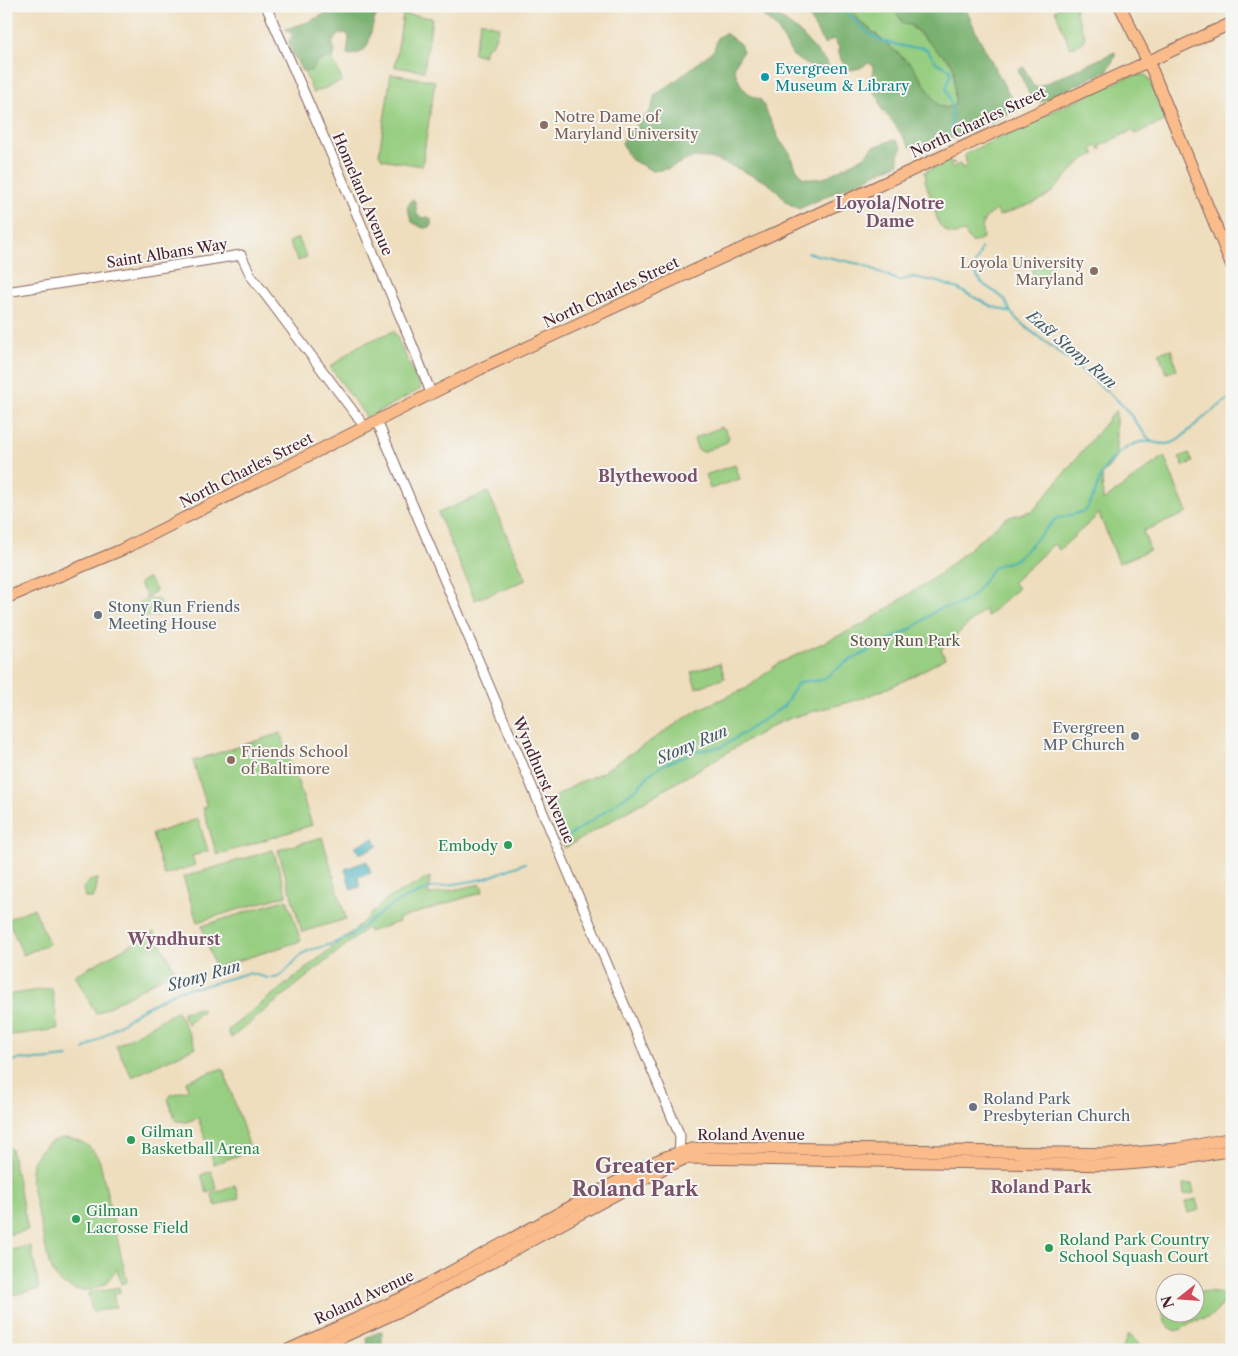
<svg xmlns="http://www.w3.org/2000/svg" width="1238" height="1356" viewBox="0 0 1238 1356" font-family="'Libre Caslon Text',serif">
<style>
.green{fill:#97ce81;stroke:#707656}
.forest{fill:#79b16f;stroke:#62684d}
.water{fill:#40afbc;stroke:#456774}
.lines{fill:none;stroke-linecap:round;stroke-linejoin:round}
.stream{stroke:#40afbc;stroke-width:2}
.minor-casing{stroke:#84625e;stroke-width:11}
.major-casing{stroke:#84625e;stroke-width:13}
.minor{stroke:#fff;stroke-width:9}
.major{stroke:#fabc8b;stroke-width:11}
.culture-dot{fill:#0f9aa8;stroke:#f6f6f2;stroke-width:2}
.education-dot{fill:#8d6e63;stroke:#f6f6f2;stroke-width:2}
.worship-dot{fill:#6b7280;stroke:#f6f6f2;stroke-width:2}
.leisure-dot{fill:#2e9e5b;stroke:#f6f6f2;stroke-width:2}
.labels{text-anchor:middle;dominant-baseline:central;stroke-width:4;stroke-linejoin:round;paint-order:stroke}
.culture-label{font-size:15px;fill:#0d838f;stroke:#f6f6f2;text-anchor:start}
.education-label{font-size:15px;fill:#785e54;stroke:#f6f6f2;text-anchor:start}
.street-label{font-size:15px;fill:#4a1f2b;stroke:#f6f6f2}
.worship-label{font-size:15px;fill:#5b616d;stroke:#f6f6f2;text-anchor:start}
.park-label{font-size:15px;fill:#615445;stroke:#f6f6f2}
.leisure-label{font-size:15px;fill:#27864d;stroke:#f6f6f2;text-anchor:start}
.neighbourhood-label{font-size:16px;font-weight:bold;fill:#7a526a;stroke:#f6f6f2}
.water-label{font-size:16px;font-style:italic;fill:#465965;stroke:#f6f6f2}
.district-label{font-size:20px;font-weight:bold;fill:#7a526a;stroke:#f6f6f2}
</style>
<rect width="100%" height="100%" fill="#f6f6f2"/>
<filter id="ink" filterUnits="userSpaceOnUse"><feTurbulence type="fractalNoise" baseFrequency=".02" numOctaves="2"/><feDisplacementMap in="SourceGraphic" scale="10" xChannelSelector="R" yChannelSelector="G"/><feConvolveMatrix kernelMatrix="1 2 1 2 8 2 1 2 1" color-interpolation-filters="sRGB"/></filter>
<filter id="wash" filterUnits="userSpaceOnUse"><feTurbulence type="fractalNoise" baseFrequency=".0096" numOctaves="4" result="noise"/><feDisplacementMap in="SourceGraphic" scale="20" xChannelSelector="R" yChannelSelector="G"/><feGaussianBlur stdDeviation="1.12" result="paint"/><feColorMatrix in="noise" values="0 0 0 0 0 0 0 0 0 0 0 0 0 0 0 0 0 1.4 0 .05"/><feComposite in="paint" operator="in"/></filter>
<g filter="url(#wash)">
<rect width="100%" height="100%" fill="#efdebe"/>
<g class="green">
<path d="M 854,6 L 893,6 L 896,13 L 951,62 L 954,69 L 955,105 L 945,108 L 938,105 L 912,65 L 860,21 L 854,13 Z"/>
<path d="M 1060,6 L 1078,6 L 1075,11 L 1085,36 L 1082,43 L 1070,48 L 1055,10 L 1060,8 Z"/>
<path d="M 403,14 L 432,18 L 424,71 L 395,67 Z"/>
<path d="M 481,21 L 499,27 L 493,43 L 486,48 L 484,56 L 473,53 Z"/>
<path d="M 331,54 L 342,81 L 313,93 L 302,66 Z"/>
<path d="M 391,74 L 435,81 L 422,166 L 382,159 L 379,154 Z"/>
<path d="M 1135,75 L 1145,75 L 1148,77 L 1167,120 L 1135,134 L 1133,130 L 1100,146 L 1101,150 L 1097,146 L 1094,147 L 1092,151 L 1096,154 C 1075,159 1063,186 1045,197 C 1032,205 1016,209 1001,215 L 999,216 L 997,210 C 983,218 981,222 983,238 L 976,242 L 971,242 L 964,232 C 953,236 946,234 939,224 L 925,180 L 926,176 L 924,172 L 949,161 L 955,163 L 950,165 L 951,168 L 960,164 L 962,168 L 967,166 L 965,156 L 967,153 L 1032,122 L 1034,123 L 1039,118 L 1130,76 L 1132,77 Z"/>
<path d="M 298,238 L 307,257 L 298,261 L 289,242 Z"/>
<path d="M 1044,254 L 1055,262 L 1042,280 L 1031,272 Z"/>
<path d="M 394,331 L 421,389 L 367,418 L 330,367 L 358,346 Z"/>
<path d="M 1171,349 L 1177,370 L 1166,373 L 1159,353 Z"/>
<path d="M 1116,410 L 1116,459 L 1102,474 L 1103,501 L 1164,456 L 1187,513 L 1143,531 L 1150,550 L 1119,563 L 1099,514 L 1059,550 L 1054,544 L 1013,582 L 1018,588 L 987,617 L 985,609 L 941,649 L 945,658 C 916,675 888,690 856,700 C 827,709 798,713 772,726 L 565,848 L 546,803 L 576,784 L 601,773 L 699,709 L 747,688 L 779,663 L 864,624 L 938,575 L 1006,518 L 1034,510 Z"/>
<path d="M 721,427 L 724,428 L 729,437 L 727,442 L 703,452 L 698,450 L 694,440 L 695,438 Z"/>
<path d="M 1189,453 L 1193,462 L 1183,466 L 1179,457 Z"/>
<path d="M 735,465 L 740,479 L 710,489 L 705,475 Z"/>
<path d="M 488,492 L 526,580 L 475,600 L 438,513 Z"/>
<path d="M 148,578 L 156,590 L 155,592 L 149,595 L 149,599 L 157,599 L 160,602 L 161,612 L 158,616 L 142,617 L 139,603 L 146,599 L 146,594 L 140,586 L 140,583 Z"/>
<path d="M 720,663 L 725,678 L 696,688 L 691,672 Z"/>
<path d="M 281,733 L 295,779 L 297,779 L 312,825 L 217,855 L 203,808 L 207,807 L 193,761 Z"/>
<path d="M 198,819 L 208,851 L 192,856 L 195,865 L 164,875 L 152,834 Z"/>
<path d="M 322,837 L 346,919 L 302,932 L 278,850 Z"/>
<path d="M 273,850 L 287,895 L 197,922 L 183,877 Z"/>
<path d="M 430,877 L 428,895 L 481,884 L 483,892 L 398,919 L 399,922 L 369,932 L 367,928 L 231,1038 L 228,1030 L 358,927 L 385,900 Z"/>
<path d="M 96,879 L 98,879 C 96,886 97,892 93,898 L 85,898 L 83,889 L 87,882 Z"/>
<path d="M 287,899 L 301,941 L 215,968 L 202,926 Z"/>
<path d="M 34,908 L 49,944 L 23,955 L 8,919 Z"/>
<path d="M 154,932 L 175,970 L 96,1014 L 75,975 Z"/>
<path d="M 52,988 L 58,1029 L 6,1036 L 6,995 Z"/>
<path d="M 200,1008 L 203,1010 L 188,1024 L 183,1017 L 183,1012 Z"/>
<path d="M 177,1011 L 196,1047 L 132,1077 L 116,1046 Z"/>
<path d="M 223,1068 L 251,1151 L 214,1164 L 198,1118 L 186,1122 L 176,1121 L 168,1099 L 171,1095 L 188,1090 L 186,1081 Z"/>
<path d="M 63,1138 C 80,1138 93,1146 100,1162 L 127,1282 L 121,1284 L 117,1269 L 105,1284 L 91,1290 L 75,1290 L 60,1282 L 53,1273 L 49,1263 L 31,1182 C 28,1160 41,1142 63,1138 Z"/>
<path d="M 7,1146 L 11,1149 L 28,1230 L 6,1235 Z"/>
<path d="M 211,1171 L 217,1189 L 207,1193 L 201,1175 Z"/>
<path d="M 1192,1184 L 1194,1193 L 1184,1195 L 1183,1185 Z"/>
<path d="M 235,1185 L 239,1198 L 216,1206 L 211,1194 Z"/>
<path d="M 1196,1199 L 1199,1210 L 1188,1213 L 1185,1202 Z"/>
<path d="M 31,1246 L 39,1289 L 6,1296 L 6,1251 Z"/>
<path d="M 119,1287 L 120,1292 L 113,1294 L 116,1307 L 92,1312 L 88,1293 Z"/>
<path d="M 1208,1291 L 1222,1293 L 1224,1297 C 1222,1307 1215,1316 1204,1319 C 1200,1320 1196,1320 1192,1322 C 1187,1324 1184,1329 1179,1330 C 1168,1334 1161,1317 1163,1308 L 1165,1306 L 1166,1314 L 1196,1314 L 1196,1293 Z"/>
<path d="M 1129,1334 L 1145,1350 L 1121,1350 Z"/>
</g>
<g class="forest">
<path d="M 342,6 L 381,6 C 379,13 374,18 373,24 C 368,41 371,53 350,55 L 347,54 L 349,38 L 347,33 L 339,34 L 332,43 L 335,51 L 334,56 L 317,62 L 311,71 L 302,71 C 300,66 288,46 289,41 C 290,39 292,37 293,34 L 287,31 L 286,29 L 308,22 Z"/>
<path d="M 758,6 L 775,6 L 779,17 L 800,33 L 829,65 L 823,71 L 817,71 L 793,56 L 776,27 L 763,16 Z"/>
<path d="M 803,6 L 854,6 L 854,13 L 860,21 L 912,65 L 938,105 L 945,108 L 955,105 L 954,69 L 951,62 L 936,50 L 919,32 L 910,25 L 903,24 L 893,6 L 965,6 L 976,32 L 1017,110 L 921,152 L 919,150 L 910,147 L 893,122 L 882,110 L 879,99 L 874,92 L 877,85 L 873,75 L 873,66 L 868,63 L 860,68 L 850,70 L 842,62 L 839,53 L 839,47 L 833,39 L 824,44 Z"/>
<path d="M 725,33 L 740,44 L 743,51 L 734,67 C 738,84 745,94 761,100 L 780,141 L 790,153 L 793,163 L 802,177 L 813,179 L 824,178 L 865,156 L 872,148 L 892,140 L 897,141 L 901,146 L 902,149 L 898,155 L 899,163 L 799,209 L 786,202 L 778,191 L 766,182 L 732,166 L 710,158 L 694,157 L 667,169 L 653,171 L 630,159 L 622,143 L 628,133 L 651,110 L 655,95 L 674,82 L 714,50 L 718,37 Z"/>
<path d="M 1115,52 L 1115,56 L 1108,70 L 1041,102 L 1032,100 L 1018,70 L 1024,67 L 1033,86 L 1038,87 Z"/>
<path d="M 412,199 L 415,201 L 417,215 L 422,218 L 428,217 L 431,219 L 431,227 L 423,228 L 412,222 L 407,207 Z"/>
<path d="M 382,1331 L 382,1350 L 368,1350 L 367,1337 Z"/>
</g>
<g class="water">
<path d="M 374,838 L 378,846 L 359,854 L 355,846 Z"/>
<path d="M 367,861 L 371,873 L 358,877 L 360,887 L 351,890 L 345,869 Z"/>
</g>
<g class="lines">
<g class="stream">
<path d="M 839,6 L 871,35 L 882,41 L 911,48 L 921,47 L 926,49 L 937,63 L 949,69 L 951,74 L 946,88 L 952,107 L 951,133"/>
<path d="M 981,248 C 980,258 972,264 975,272 C 981,288 995,289 1005,300 C 1008,304 1009,310 1012,314 C 1021,325 1035,334 1047,343 C 1071,362 1095,380 1118,401 C 1131,413 1139,429 1152,442"/>
<path d="M 808,253 L 864,265 L 897,280 L 903,280 L 913,277 L 939,282 L 958,289 L 991,306 L 1010,312"/>
<path d="M 563,840 L 600,815 L 638,787 L 652,772 L 665,764 L 698,751 L 721,747 L 730,742 L 784,706 L 797,684 L 804,681 L 818,681 L 825,678 L 845,663 L 913,628 L 938,609 L 957,605 L 967,600 L 973,596 L 992,569 L 1000,564 L 1013,561 L 1020,556 L 1056,519 L 1085,511 C 1097,497 1097,477 1109,463 C 1119,451 1136,439 1152,442 C 1162,444 1168,446 1178,440 C 1184,436 1189,430 1195,425 C 1207,415 1219,405 1232,397"/>
<path d="M 84,1050 L 139,1011 L 179,990 L 203,986 L 248,973 L 268,978 L 275,978 L 282,975 L 302,954 L 310,950 L 332,944 L 354,934 L 383,911 L 403,899 L 431,888 L 484,879 L 525,863"/>
<path d="M 6,1063 C 17,1057 27,1060 39,1060 C 48,1060 58,1057 68,1057"/>
</g>
</g>
</g>
<g filter="url(#ink)">
<g class="lines">
<g class="minor-casing">
<g id="minor">
<path d="M 266,6 L 339,172 L 414,349 L 431,393"/>
<path d="M 6,292 L 241,255 L 251,276 L 261,289 L 365,427"/>
<path d="M 377,421 L 680,1136 L 679,1158"/>
</g>
</g>
<g class="major-casing">
<g id="major">
<path d="M 1120,6 L 1153,72 L 1232,266"/>
<path d="M 6,598 L 121,550 L 480,369 L 1232,23"/>
<path d="M 288,1350 L 404,1297 L 644,1167 C 665,1156 684,1149 707,1147 L 1120,1154 L 1178,1149 L 1232,1138"/>
<path d="M 314,1350 L 404,1309 L 446,1287 L 666,1167 L 686,1158 L 1114,1165 L 1176,1160 L 1232,1150"/>
</g>
</g>
<use href="#minor" class="minor"/>
<use href="#major" class="major"/>
</g>
</g>
<circle class="culture-dot" cx="765" cy="77" r="5"/>
<g class="education-dot">
<circle cx="544" cy="125" r="5"/>
<circle cx="1094" cy="271" r="5"/>
<circle cx="231" cy="760" r="5"/>
</g>
<g class="worship-dot">
<circle cx="98" cy="615" r="5"/>
<circle cx="1135" cy="736" r="5"/>
<circle cx="973" cy="1107" r="5"/>
</g>
<g class="leisure-dot">
<circle cx="508" cy="845" r="5"/>
<circle cx="131" cy="1140" r="5"/>
<circle cx="76" cy="1219" r="5"/>
<circle cx="1049" cy="1248" r="5"/>
</g>
<g class="labels">
<g class="culture-label">
<text x="775" y="68">Evergreen<tspan x="775" dy="17">Museum &amp; Library</tspan></text>
</g>
<g class="education-label">
<text x="554" y="116">Notre Dame of<tspan x="554" dy="17">Maryland University</tspan></text>
<text x="1084" y="262" text-anchor="end">Loyola University<tspan x="1084" dy="17">Maryland</tspan></text>
<text x="241" y="751">Friends School<tspan x="241" dy="17">of Baltimore</tspan></text>
</g>
<g class="street-label">
<text transform="translate(978 122) rotate(-25)">North Charles Street</text>
<text transform="translate(363 194) rotate(67)">Homeland Avenue</text>
<text transform="translate(167 253) rotate(-9)">Saint Albans Way</text>
<text transform="translate(611 292) rotate(-25)">North Charles Street</text>
<text transform="translate(246 470) rotate(-27)">North Charles Street</text>
<text transform="translate(544 780) rotate(67)">Wyndhurst Avenue</text>
<text x="751" y="1134">Roland Avenue</text>
<text transform="translate(364 1297) rotate(-25)">Roland Avenue</text>
</g>
<g class="worship-label">
<text x="108" y="606">Stony Run Friends<tspan x="108" dy="17">Meeting House</tspan></text>
<text x="1125" y="727" text-anchor="end">Evergreen<tspan x="1125" dy="17">MP Church</tspan></text>
<text x="983" y="1098">Roland Park<tspan x="983" dy="17">Presbyterian Church</tspan></text>
</g>
<g class="park-label">
<text x="905" y="640">Stony Run Park</text>
</g>
<g class="leisure-label">
<text x="498" y="845" text-anchor="end">Embody</text>
<text x="141" y="1131">Gilman<tspan x="141" dy="17">Basketball Arena</tspan></text>
<text x="86" y="1210">Gilman<tspan x="86" dy="17">Lacrosse Field</tspan></text>
<text x="1059" y="1239">Roland Park Country<tspan x="1059" dy="17">School Squash Court</tspan></text>
</g>
<g class="neighbourhood-label">
<text x="890" y="203">Loyola/Notre<tspan x="890" dy="18">Dame</tspan></text>
<text x="648" y="476">Blythewood</text>
<text x="174" y="939">Wyndhurst</text>
<text x="1041" y="1187">Roland Park</text>
</g>
<g class="water-label">
<text transform="translate(1072 349) rotate(40)">East Stony Run</text>
<text transform="translate(692 744) rotate(-23)">Stony Run</text>
<text transform="translate(204 975) rotate(-16)">Stony Run</text>
</g>
<g class="district-label">
<text x="635" y="1166">Greater<tspan x="635" dy="23">Roland Park</tspan></text>
</g>
</g>
<rect width="1238" height="1356" fill="none" stroke="#f6f6f2" stroke-width="25"/>
<g transform="translate(1180 1298) rotate(253)"><circle r="24" fill="#f6f6f2" stroke="#b1a0a2"/>
<path d="M0-4L9 19L0 12L-9 19Z" fill="#d1495b"/>
<text y="-8" font-size="14" font-weight="bold" text-anchor="middle" fill="#4a1f2b">N</text>
</g>
</svg>
